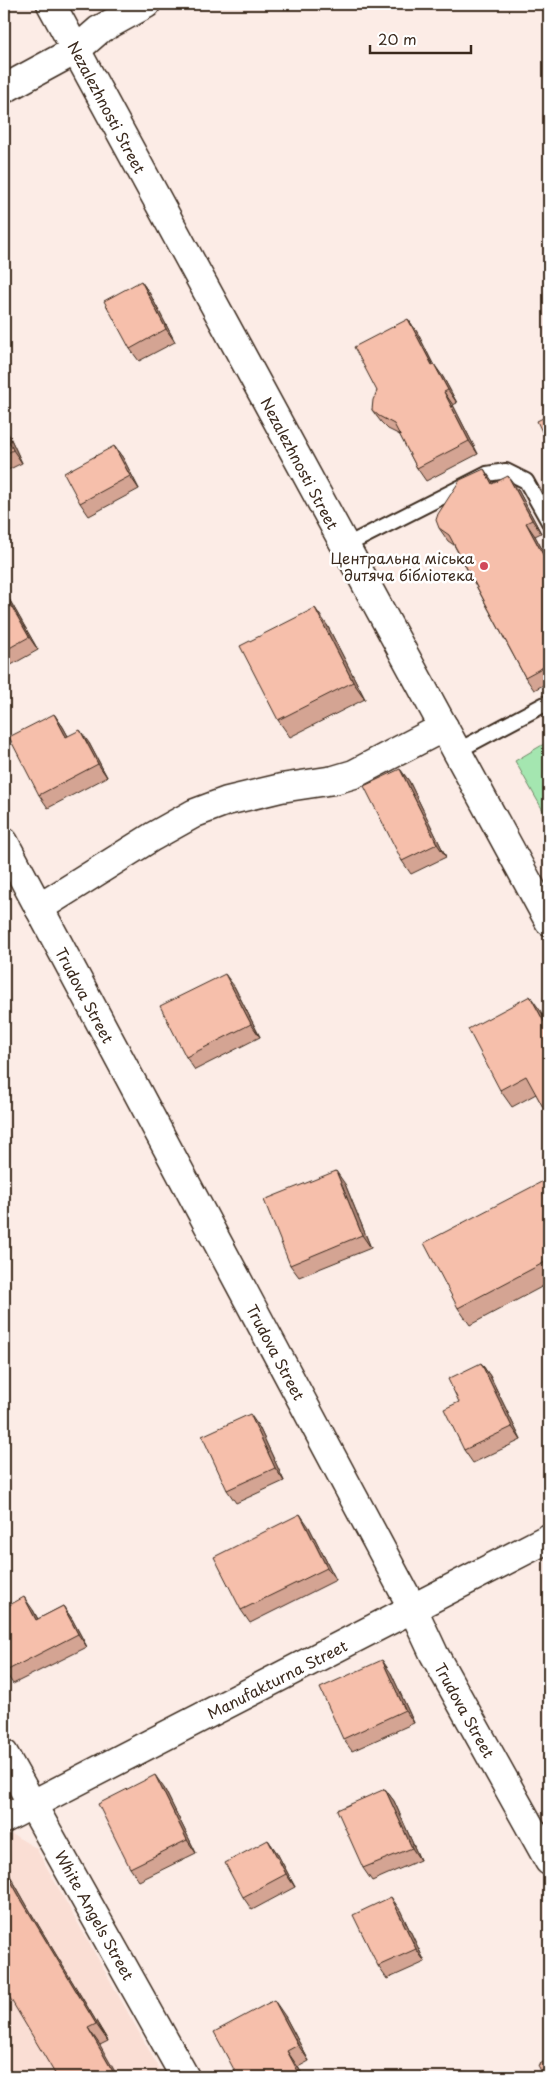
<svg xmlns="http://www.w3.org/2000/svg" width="553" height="2081" viewBox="0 0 553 2081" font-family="'Playpen Sans',sans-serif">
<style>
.built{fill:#faded4}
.green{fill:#a4e6b0;stroke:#708867}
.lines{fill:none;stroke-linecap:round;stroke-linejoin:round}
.service-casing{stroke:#3b2a1e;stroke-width:18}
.minor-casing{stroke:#3b2a1e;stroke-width:31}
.service{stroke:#fff;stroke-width:14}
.minor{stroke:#fff;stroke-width:28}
.wall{fill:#d4a493;stroke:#3b2a1e}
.shaded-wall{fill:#ac8678;stroke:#3b2a1e}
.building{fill:#f6bfab;stroke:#3b2a1e}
.poi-dot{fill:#d1495b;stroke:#fff;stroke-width:2}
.labels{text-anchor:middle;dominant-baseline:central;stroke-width:5;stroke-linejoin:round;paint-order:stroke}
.street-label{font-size:15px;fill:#3b2a1e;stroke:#fff}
.poi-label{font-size:15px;fill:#3b2a1e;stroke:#fff;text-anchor:end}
</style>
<rect width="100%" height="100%" fill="#fcece6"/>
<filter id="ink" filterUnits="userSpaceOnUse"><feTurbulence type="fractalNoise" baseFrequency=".02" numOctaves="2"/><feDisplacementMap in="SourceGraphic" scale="10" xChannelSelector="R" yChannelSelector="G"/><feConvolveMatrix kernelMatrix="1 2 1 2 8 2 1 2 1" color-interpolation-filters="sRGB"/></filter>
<g filter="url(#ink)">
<path class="built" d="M 12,1834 L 36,1848 L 164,2077 L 4,2077 L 4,1839 Z"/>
<path class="green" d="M 549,741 L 549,821 L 515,761 Z"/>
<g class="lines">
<g class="service-casing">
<g id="service">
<path d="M 345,546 L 487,474 L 506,471 L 526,481 L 549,522"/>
<path d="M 457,751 L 549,702"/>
</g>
</g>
<g class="minor-casing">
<g id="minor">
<path d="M 51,4 L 549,921"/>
<path d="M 4,89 L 76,50 L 99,30 L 146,4"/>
<path d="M 4,842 L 413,1609 L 434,1654 L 549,1861"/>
<path d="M 39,908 L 152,837 L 195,813 L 227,801 L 281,788 L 334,780 L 354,774 L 444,727"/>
<path d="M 4,1754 L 185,2077"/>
<path d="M 4,1819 L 549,1538"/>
</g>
</g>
<use href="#service" class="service"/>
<use href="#minor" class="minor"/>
</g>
<g class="wall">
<path d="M 141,281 L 150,294 L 175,342 L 139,361 L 130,349 Z"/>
<path d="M 408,319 L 417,332 L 433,364 L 443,377 L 457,403 L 453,405 L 478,454 L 426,481 L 417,468 L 400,435 L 388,429 L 381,422 L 372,410 L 377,391 Z"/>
<path d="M 4,428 L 9,435 L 22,463 L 4,472 Z"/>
<path d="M 114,446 L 123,458 L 139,489 L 89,516 L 80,503 Z"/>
<path d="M 494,483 L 517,488 L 541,533 L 535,536 L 549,562 L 549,682 L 534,690 L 525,677 L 454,545 L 448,541 L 439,528 Z"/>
<path d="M 4,590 L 38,650 L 4,669 Z"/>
<path d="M 327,625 L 365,699 L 290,737 L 278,720 Z"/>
<path d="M 54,714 L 63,727 L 68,736 L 89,743 L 107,777 L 48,808 L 39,795 Z"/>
<path d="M 400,769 L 409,781 L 446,857 L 411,874 L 402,861 Z"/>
<path d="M 234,986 L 260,1037 L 195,1070 L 186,1057 Z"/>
<path d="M 542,1013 L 549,1026 L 549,1118 L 536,1094 L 512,1107 L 500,1090 Z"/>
<path d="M 549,1178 L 549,1283 L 470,1325 L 458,1308 Z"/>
<path d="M 345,1184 L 371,1248 L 299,1277 L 290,1265 Z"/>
<path d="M 481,1363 L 490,1376 L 521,1440 L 473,1463 L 464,1450 L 459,1402 Z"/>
<path d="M 259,1427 L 284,1481 L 236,1503 L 227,1490 Z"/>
<path d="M 309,1527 L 336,1580 L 250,1623 L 241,1610 Z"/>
<path d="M 63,1606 L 72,1619 L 87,1647 L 13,1684 L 4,1670 L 33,1610 L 38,1619 Z"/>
<path d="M 391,1673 L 414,1723 L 352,1751 L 343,1739 Z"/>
<path d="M 164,1788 L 196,1853 L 139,1881 L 130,1868 Z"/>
<path d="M 385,1789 L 394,1801 L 420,1860 L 372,1881 L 363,1868 Z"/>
<path d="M 268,1840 L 277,1853 L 295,1887 L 252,1910 L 243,1897 Z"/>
<path d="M 4,1865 L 34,1918 L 108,2041 L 100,2045 L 4,1988 Z"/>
<path d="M 400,1910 L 425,1962 L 387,1979 L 378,1966 Z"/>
<path d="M 285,2016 L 309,2061 L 298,2067 L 304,2077 L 238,2077 Z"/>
</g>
<g class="shaded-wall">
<path d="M 141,281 L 150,294 L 175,342 L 166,329 Z"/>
<path d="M 408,319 L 417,332 L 440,378 L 432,365 Z"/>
<path d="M 434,364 L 443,377 L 457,403 L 448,390 Z"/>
<path d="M 444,392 L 453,405 L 478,454 L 469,441 Z"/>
<path d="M 4,428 L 9,435 L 22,463 L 13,450 L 4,431 Z"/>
<path d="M 114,446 L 123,458 L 139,489 L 130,476 Z"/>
<path d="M 484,469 L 493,482 L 501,497 L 492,484 Z"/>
<path d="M 508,476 L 517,488 L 541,533 L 532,520 Z"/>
<path d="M 526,523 L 535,536 L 549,562 L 549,566 Z"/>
<path d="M 4,590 L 38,650 L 29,637 L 4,593 Z"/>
<path d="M 315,608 L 327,625 L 365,699 L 353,682 Z"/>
<path d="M 54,714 L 63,727 L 75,749 L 66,737 Z"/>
<path d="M 80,730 L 89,743 L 107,777 L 98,764 Z"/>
<path d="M 400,769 L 409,781 L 446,857 L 437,844 Z"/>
<path d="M 225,974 L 234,986 L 260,1037 L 251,1024 Z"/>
<path d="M 530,996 L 542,1013 L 549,1026 L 549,1031 Z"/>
<path d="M 336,1171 L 345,1184 L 371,1248 L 362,1235 Z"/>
<path d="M 481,1363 L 490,1376 L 521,1440 L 512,1427 Z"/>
<path d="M 250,1414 L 259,1427 L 284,1481 L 275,1468 Z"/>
<path d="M 300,1514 L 309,1527 L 336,1580 L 327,1568 Z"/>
<path d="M 24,1597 L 33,1610 L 45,1633 L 36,1620 Z"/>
<path d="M 63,1606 L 72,1619 L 87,1647 L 78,1634 Z"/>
<path d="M 382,1660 L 391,1673 L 414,1723 L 405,1710 Z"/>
<path d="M 155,1775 L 164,1788 L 196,1853 L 187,1840 Z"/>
<path d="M 385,1789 L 394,1801 L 420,1860 L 412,1848 Z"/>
<path d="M 268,1840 L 277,1853 L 295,1887 L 286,1874 Z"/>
<path d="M 4,1865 L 34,1918 L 108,2041 L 96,2024 L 22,1901 L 4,1869 Z"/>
<path d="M 391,1897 L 400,1910 L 425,1962 L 416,1949 Z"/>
<path d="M 274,2000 L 285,2016 L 309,2061 L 298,2045 Z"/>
<path d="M 88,2028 L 100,2045 L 118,2077 L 116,2077 Z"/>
<path d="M 287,2051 L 298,2067 L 304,2077 L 301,2077 Z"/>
</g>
<g class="building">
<path d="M 141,281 L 166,329 L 130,349 L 104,301 Z"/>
<path d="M 408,319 L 432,365 L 434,364 L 448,390 L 444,392 L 469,441 L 417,468 L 394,424 L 379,416 L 372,410 L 373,400 L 377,391 L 354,347 Z"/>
<path d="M 549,415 L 549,447 L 537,421 Z"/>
<path d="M 4,431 L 13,450 L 4,455 Z"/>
<path d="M 114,446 L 130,476 L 80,503 L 64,473 Z"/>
<path d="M 484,469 L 492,484 L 508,476 L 532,520 L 526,523 L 549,566 L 549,664 L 525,677 L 449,535 L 439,528 L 436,520 L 438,514 L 460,480 Z"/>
<path d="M 4,593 L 29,637 L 4,651 Z"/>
<path d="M 315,608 L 353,682 L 278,720 L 240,646 Z"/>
<path d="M 54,714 L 66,737 L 80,730 L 98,764 L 39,795 L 9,737 Z"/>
<path d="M 400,769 L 437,844 L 402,861 L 364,786 Z"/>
<path d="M 225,974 L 251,1024 L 186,1057 L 160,1006 Z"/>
<path d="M 530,996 L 549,1031 L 549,1118 L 526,1076 L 500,1090 L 468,1029 Z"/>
<path d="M 549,1162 L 549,1174 L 544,1165 Z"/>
<path d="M 336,1171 L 362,1235 L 290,1265 L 264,1200 Z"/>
<path d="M 549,1178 L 549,1260 L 458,1308 L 424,1243 Z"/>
<path d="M 481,1363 L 512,1427 L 464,1450 L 444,1409 L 459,1402 L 448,1379 Z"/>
<path d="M 250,1414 L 275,1468 L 227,1490 L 202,1436 Z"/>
<path d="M 300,1514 L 327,1568 L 241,1610 L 214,1557 Z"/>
<path d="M 24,1597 L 36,1620 L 63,1606 L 78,1634 L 4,1672 L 4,1608 Z"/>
<path d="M 382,1660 L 405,1710 L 343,1739 L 320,1688 Z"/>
<path d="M 155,1775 L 187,1840 L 130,1868 L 98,1804 Z"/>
<path d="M 385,1789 L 412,1848 L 363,1868 L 337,1810 Z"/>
<path d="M 268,1840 L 286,1874 L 243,1897 L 225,1863 Z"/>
<path d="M 4,1869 L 22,1901 L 96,2024 L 88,2028 L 116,2077 L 57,2077 L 4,1988 Z"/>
<path d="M 391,1897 L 416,1949 L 378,1966 L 353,1915 Z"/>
<path d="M 274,2000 L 298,2045 L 287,2051 L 301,2077 L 244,2077 L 243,2075 L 238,2077 L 214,2032 Z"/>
<path d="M 549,2059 L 549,2077 L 544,2077 L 538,2065 Z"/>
<path d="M 425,2071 L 429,2077 L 414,2077 Z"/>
</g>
</g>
<circle class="poi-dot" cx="484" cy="566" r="5"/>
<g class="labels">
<g class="street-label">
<text transform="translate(107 107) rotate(62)">Nezalezhnosti Street</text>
<text transform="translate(300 463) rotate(62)">Nezalezhnosti Street</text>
<text transform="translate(85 995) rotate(62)">Trudova Street</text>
<text transform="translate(276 1352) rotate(62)">Trudova Street</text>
<text transform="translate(277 1679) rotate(-27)">Manufakturna Street</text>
<text transform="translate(465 1710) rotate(61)">Trudova Street</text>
<text transform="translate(95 1915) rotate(61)">White Angels Street</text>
</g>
<g class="poi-label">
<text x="474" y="557">Центральна міська<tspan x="474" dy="17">дитяча бібліотека</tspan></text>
</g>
</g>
<rect width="553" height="2081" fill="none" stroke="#fff" stroke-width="20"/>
<rect x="10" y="10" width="533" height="2061" fill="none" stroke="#3b2a1e" stroke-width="2" filter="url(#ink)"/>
<path d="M370 45v8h101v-8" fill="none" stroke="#3b2a1e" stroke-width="2.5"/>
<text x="378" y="45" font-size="15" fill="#3b2a1e" stroke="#ffffff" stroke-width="4" paint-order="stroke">20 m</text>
</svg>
